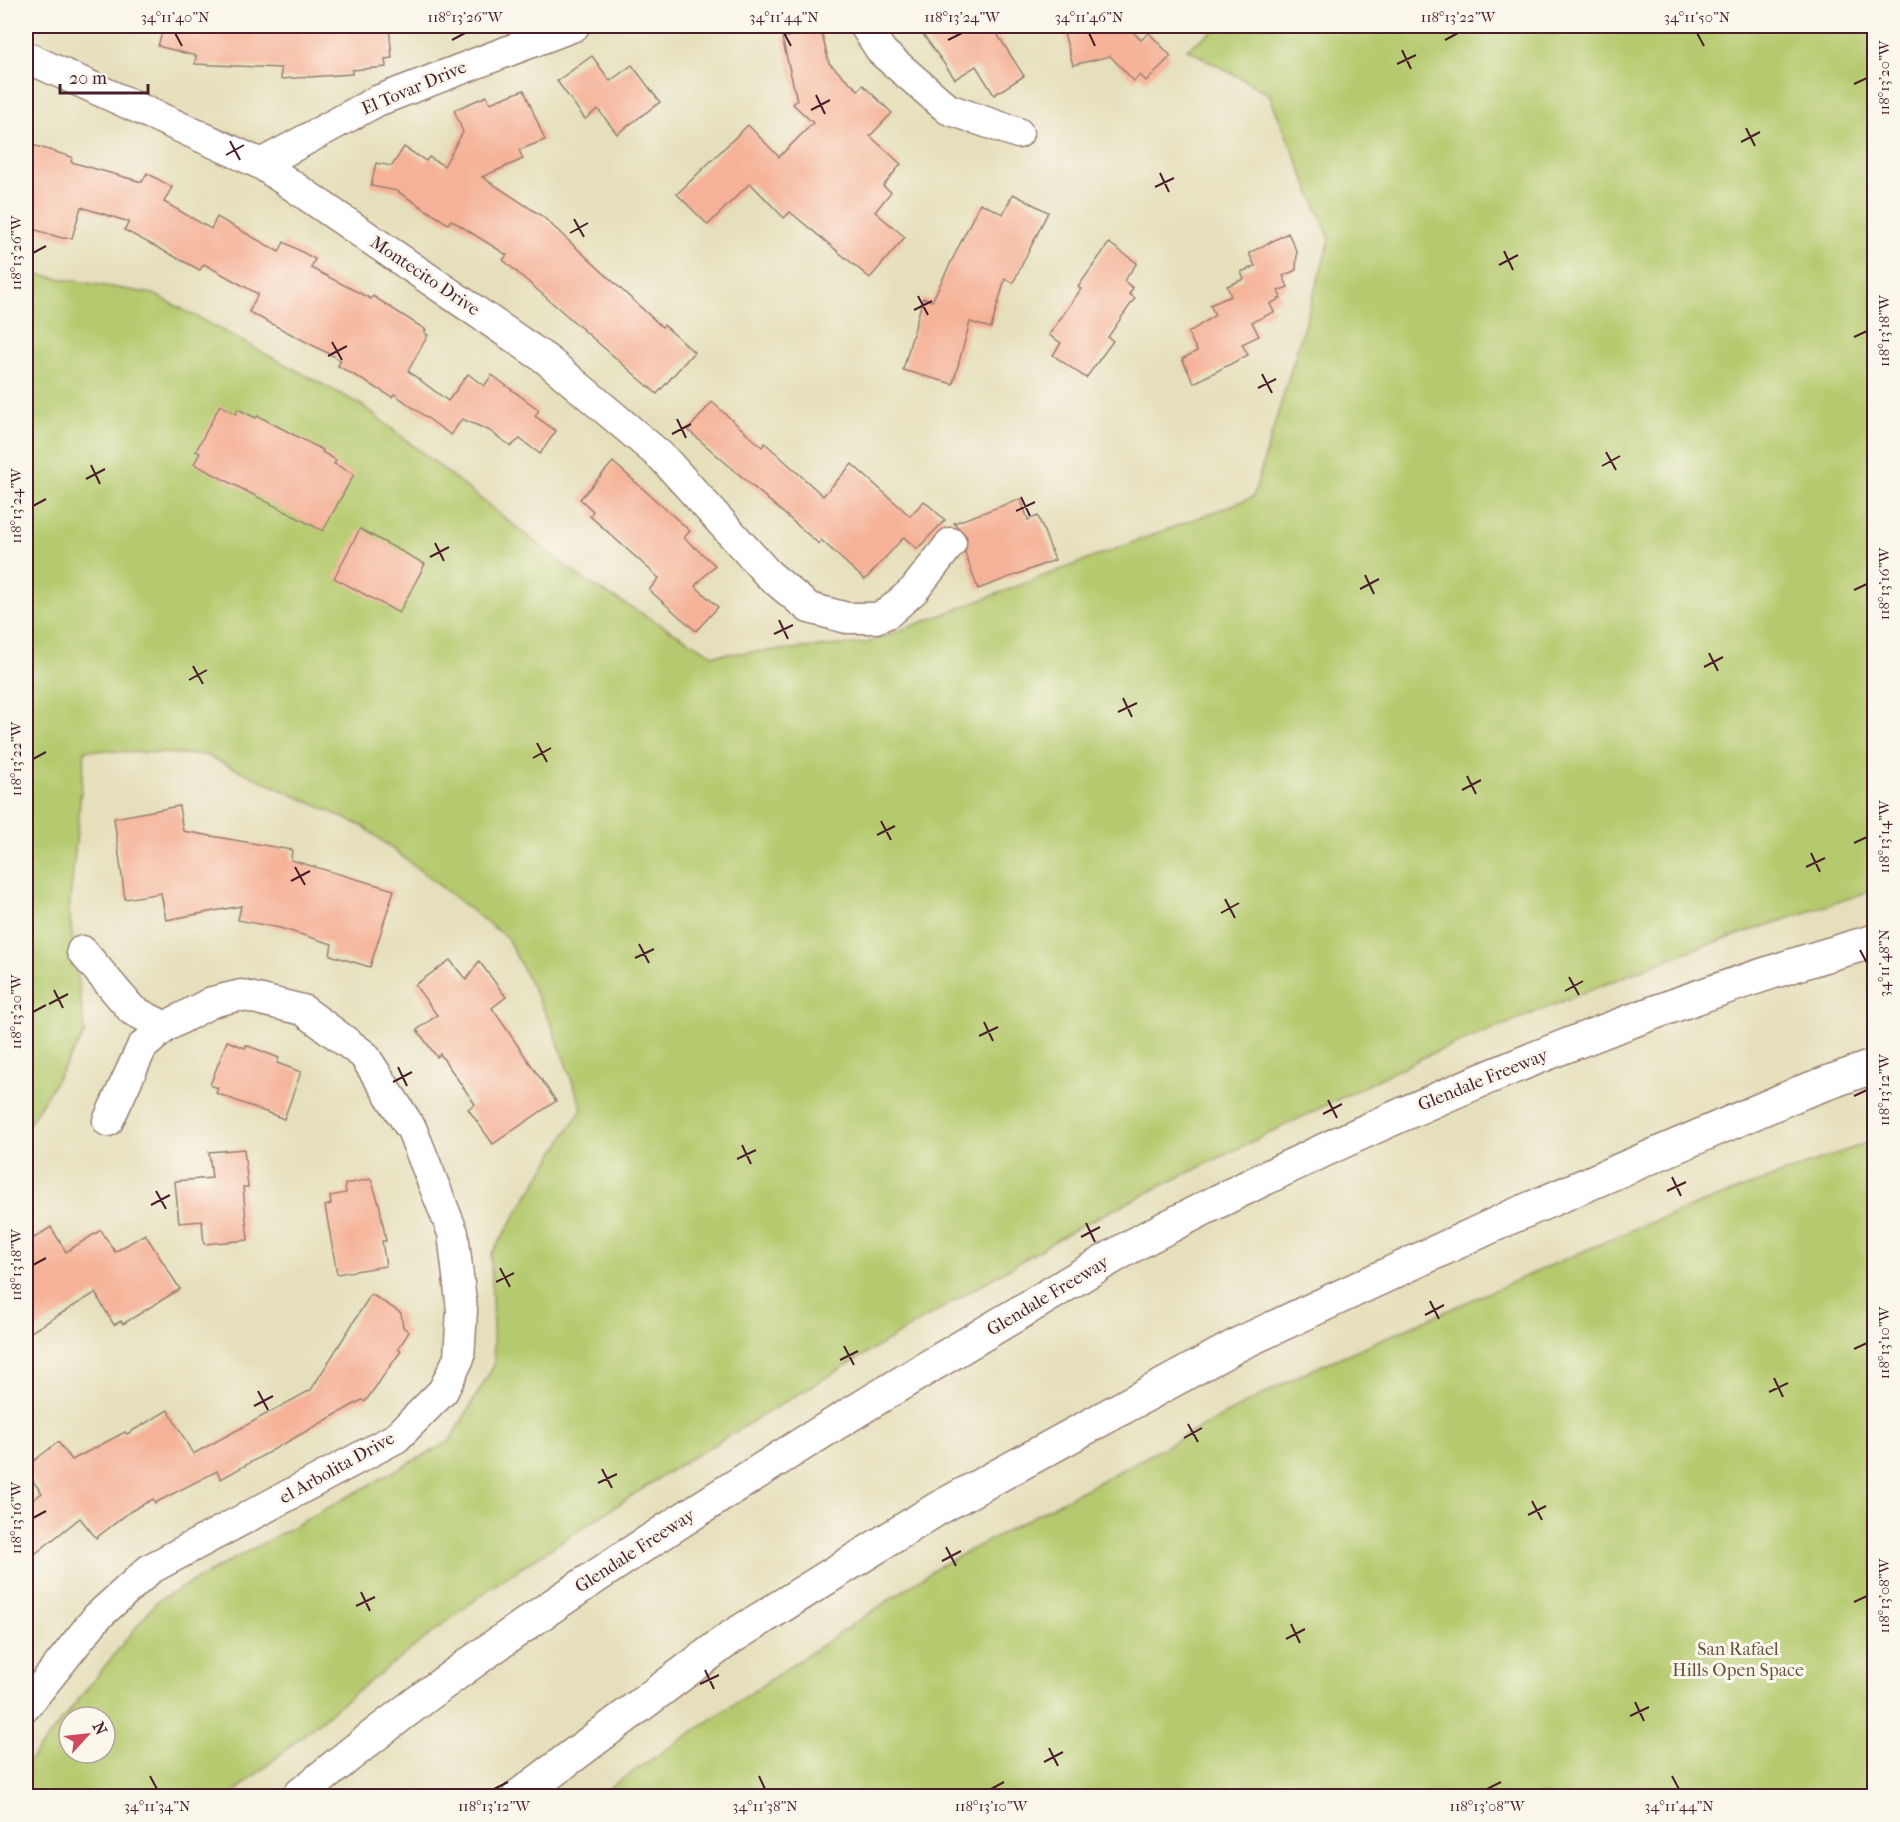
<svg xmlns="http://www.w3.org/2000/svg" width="1900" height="1822" viewBox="0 0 1900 1822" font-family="'IM FELL French Canon',serif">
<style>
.green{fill:#b5ca6e;stroke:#80744c;stroke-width:1.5;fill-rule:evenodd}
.building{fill:#f5b298}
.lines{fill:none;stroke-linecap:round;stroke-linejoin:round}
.minor-casing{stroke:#987f73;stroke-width:33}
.highway-casing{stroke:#987f73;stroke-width:36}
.minor{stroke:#fff;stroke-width:30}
.highway{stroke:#fff;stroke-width:33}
.ticks{fill:none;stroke:#4a1f2b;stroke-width:2}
.labels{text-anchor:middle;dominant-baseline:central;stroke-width:6;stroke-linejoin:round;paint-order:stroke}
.street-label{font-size:18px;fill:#4a1f2b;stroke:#fbf7ec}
.park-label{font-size:18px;fill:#6a523f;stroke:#fbf7ec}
.neatline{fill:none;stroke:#4a1f2b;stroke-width:2}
.ticks-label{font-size:15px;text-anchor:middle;fill:#4a1f2b}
</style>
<rect width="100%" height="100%" fill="#fbf7ec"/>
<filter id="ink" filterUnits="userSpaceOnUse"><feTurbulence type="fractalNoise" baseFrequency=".0167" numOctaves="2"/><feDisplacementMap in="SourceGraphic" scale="12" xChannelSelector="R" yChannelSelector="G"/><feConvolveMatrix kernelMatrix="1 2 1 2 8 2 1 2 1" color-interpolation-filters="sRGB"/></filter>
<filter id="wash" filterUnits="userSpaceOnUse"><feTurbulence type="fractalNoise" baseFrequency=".008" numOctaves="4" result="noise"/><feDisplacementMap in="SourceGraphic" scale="24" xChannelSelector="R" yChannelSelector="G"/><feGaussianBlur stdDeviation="1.35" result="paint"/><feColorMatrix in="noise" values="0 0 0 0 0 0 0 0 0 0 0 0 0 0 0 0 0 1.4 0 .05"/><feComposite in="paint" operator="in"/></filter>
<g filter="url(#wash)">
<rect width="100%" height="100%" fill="#e5dfbb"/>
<g class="green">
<path d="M 1220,26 L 1874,26 L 1874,890 L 1686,952 L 1426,1056 L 1080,1226 L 676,1467 L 493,1586 L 347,1699 L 230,1796 L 26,1796 L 26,1765 L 157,1601 L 450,1441 L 494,1365 L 491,1255 L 582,1108 L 552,1026 L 507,938 L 364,827 L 205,755 L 85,750 L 69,911 L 85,1033 L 26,1129 L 26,273 L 154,294 L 363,406 L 582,579 L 713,655 L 867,643 L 1253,497 L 1330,239 L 1269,94 L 1187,49 ZM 69,1717 L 105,1717 L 105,1753 L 69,1753 Z"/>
<path d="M 1874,1140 L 1874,1796 L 597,1796 L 940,1566 L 1302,1374 L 1641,1226 Z"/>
</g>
<g id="blocks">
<g class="building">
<path d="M 164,26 L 389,26 L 392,58 L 385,59 L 386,67 L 352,70 L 352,74 L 281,79 L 281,68 L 195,64 L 196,56 L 158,46 Z"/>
<path d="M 917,26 L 992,26 L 1024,76 L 994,95 L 976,66 L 955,79 Z"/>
<path d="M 1062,26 L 1127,26 L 1141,40 L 1149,33 L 1171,56 L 1146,81 L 1140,75 L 1134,81 L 1110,56 L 1073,65 Z"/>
<path d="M 821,30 L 829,63 L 858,90 L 863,85 L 892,113 L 870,136 L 901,164 L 883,186 L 891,192 L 875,212 L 905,237 L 870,278 L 790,212 L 784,218 L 750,183 L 708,225 L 677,194 L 748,125 L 779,157 L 813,123 L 793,104 L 797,100 L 782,38 Z"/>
<path d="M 592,56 L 610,81 L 632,65 L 660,102 L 617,134 L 598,109 L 585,119 L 557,81 Z"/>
<path d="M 524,90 L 545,140 L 519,150 L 523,159 L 482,177 L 542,216 L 662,327 L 664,325 L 694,352 L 657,394 L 503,260 L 507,255 L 451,220 L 448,224 L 397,191 L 371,186 L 376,163 L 392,166 L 404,147 L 426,161 L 429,157 L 444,166 L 463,132 L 454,110 L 487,96 L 490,103 Z"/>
<path d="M 26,143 L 72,157 L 71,162 L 142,182 L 147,173 L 172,187 L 164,202 L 211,229 L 217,217 L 279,252 L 284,242 L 315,259 L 311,268 L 371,299 L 373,296 L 426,330 L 424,333 L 428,335 L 408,371 L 448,401 L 468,374 L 484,386 L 492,375 L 539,410 L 535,416 L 556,431 L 540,454 L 520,439 L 511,446 L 488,430 L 462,419 L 451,435 L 394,394 L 392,397 L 338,366 L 341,360 L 249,312 L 258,294 L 204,264 L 200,270 L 124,230 L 129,222 L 81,207 L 72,238 L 62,238 L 26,227 Z"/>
<path d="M 1013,194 L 1048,212 L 1013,283 L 1005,279 L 991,328 L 970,322 L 953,384 L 903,370 L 923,298 L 932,301 L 980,203 L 1003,214 Z"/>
<path d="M 1288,233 L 1297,252 L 1296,270 L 1283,276 L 1288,287 L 1278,291 L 1281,298 L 1270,304 L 1274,312 L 1252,322 L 1259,336 L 1242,344 L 1248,355 L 1194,383 L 1182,359 L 1197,351 L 1188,333 L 1215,315 L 1210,305 L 1231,296 L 1227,286 L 1244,279 L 1241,272 L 1255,266 L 1249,253 Z"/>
<path d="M 1109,243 L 1137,263 L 1124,281 L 1133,288 L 1129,294 L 1135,298 L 1108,337 L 1113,341 L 1086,378 L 1053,355 L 1061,343 L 1049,335 L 1081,289 L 1078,287 Z"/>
<path d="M 712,402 L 762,447 L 765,443 L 823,496 L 852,464 L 910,516 L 924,501 L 945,520 L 917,549 L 904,537 L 865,580 L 821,540 L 819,544 L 688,430 Z"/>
<path d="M 220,405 L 236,414 L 238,409 L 256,418 L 258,416 L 323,450 L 322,452 L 336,460 L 334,464 L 354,474 L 323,531 L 194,464 L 200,453 L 196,451 Z"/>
<path d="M 613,462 L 690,531 L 684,538 L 715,565 L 695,586 L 718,607 L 696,631 L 649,590 L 659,578 L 590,516 L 593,511 L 580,499 Z"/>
<path d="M 1021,499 L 1028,520 L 1038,516 L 1055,560 L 978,589 L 965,553 L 967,537 L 954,523 Z"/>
<path d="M 360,529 L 425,564 L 399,613 L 334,578 Z"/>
<path d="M 179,806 L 183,831 L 292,850 L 291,860 L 394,890 L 370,967 L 330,955 L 332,944 L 280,928 L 238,920 L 241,906 L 166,920 L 161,893 L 125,899 L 114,818 Z"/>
<path d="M 450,960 L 466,980 L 479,961 L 506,997 L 492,1008 L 556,1101 L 493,1144 L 468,1109 L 475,1104 L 440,1054 L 437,1057 L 417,1030 L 437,1015 L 415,985 Z"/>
<path d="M 227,1041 L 245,1048 L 246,1045 L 279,1058 L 277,1063 L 301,1072 L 284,1119 L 216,1093 L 218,1088 L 210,1085 Z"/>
<path d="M 244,1149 L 248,1187 L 243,1187 L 248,1240 L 204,1244 L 202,1221 L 179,1223 L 175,1181 L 212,1178 L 209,1152 Z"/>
<path d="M 371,1179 L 380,1207 L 386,1241 L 382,1241 L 386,1266 L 337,1274 L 325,1206 L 331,1204 L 330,1196 L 346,1193 L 345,1184 Z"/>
<path d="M 51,1227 L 66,1252 L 101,1230 L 115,1252 L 145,1234 L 180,1289 L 123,1324 L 121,1321 L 114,1325 L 95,1293 L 26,1335 L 26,1243 Z"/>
<path d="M 371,1294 L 401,1313 L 403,1327 L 409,1332 L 398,1349 L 401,1351 L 365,1402 L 362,1400 L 221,1479 L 217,1471 L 155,1503 L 153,1499 L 131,1511 L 96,1538 L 80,1518 L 26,1561 L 26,1505 L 42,1493 L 26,1472 L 26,1467 L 58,1442 L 72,1460 L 125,1432 L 127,1434 L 168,1410 L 193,1454 L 311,1390 Z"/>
</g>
</g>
</g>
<g filter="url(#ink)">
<use href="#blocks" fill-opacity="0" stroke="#987f73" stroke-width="1.5"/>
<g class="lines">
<g class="minor-casing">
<g id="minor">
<path d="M 865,26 L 882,52 L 948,109 L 1018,133"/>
<path d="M 26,57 L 261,164 L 547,360 L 663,458 L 768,574 L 809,608 L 847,618 L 876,618 L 888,613 L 914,590 L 951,543"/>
<path d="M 261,164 L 377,101 L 574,26"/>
<path d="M 82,951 L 132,1010 L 165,1027"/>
<path d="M 26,1706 L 97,1617 L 150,1569 L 396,1438 L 443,1391 L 459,1358 L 462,1310 L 453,1233 L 412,1130 L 364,1055 L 303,1010 L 241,995 L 212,1002 L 165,1027 L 142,1047 L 108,1121"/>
</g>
</g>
<g class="highway-casing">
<g id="highway">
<path d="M 299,1796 C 457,1664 629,1552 804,1443 C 878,1397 953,1352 1029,1307 C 1070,1283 1111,1256 1154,1234 C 1384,1115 1625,1012 1874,941"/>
<path d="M 519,1796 L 730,1638 L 937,1509 L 1241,1343 L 1511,1217 L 1802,1092 L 1874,1066"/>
</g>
</g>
<use href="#minor" class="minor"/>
<use href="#highway" class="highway"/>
</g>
</g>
<path class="ticks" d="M 175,33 L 182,46M 784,33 L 791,46M 1089,33 L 1095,46M 1697,33 L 1704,46M 452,40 L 465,33M 948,40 L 962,33M 1445,40 L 1458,33M 1402,50 L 1411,69M 1397,64 L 1416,55M 1854,84 L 1867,78M 816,95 L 825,114M 811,110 L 830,100M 1746,128 L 1755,146M 230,141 L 240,160M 1741,142 L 1760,132M 226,155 L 244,145M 1160,173 L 1169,192M 1155,187 L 1174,178M 574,219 L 584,237M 570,233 L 588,223M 1504,251 L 1513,270M 33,253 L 46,246M 1499,265 L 1518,255M 918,296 L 928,315M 914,310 L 932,301M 1854,337 L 1867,331M 332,342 L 342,360M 328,356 L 347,346M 1262,374 L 1272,393M 1258,388 L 1276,379M 677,419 L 686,438M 672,434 L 691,424M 1606,452 L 1616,470M 91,465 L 100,484M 1602,466 L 1620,456M 86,479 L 105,469M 1021,497 L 1030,516M 33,506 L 46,499M 1016,511 L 1035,502M 435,543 L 444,561M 430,557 L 449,547M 1365,575 L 1374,594M 1360,589 L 1379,579M 1854,590 L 1867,584M 779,620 L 788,639M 774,634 L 793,625M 1709,653 L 1718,671M 193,666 L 203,684M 1704,667 L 1723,657M 189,680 L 207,670M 1123,698 L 1132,717M 1118,712 L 1137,703M 537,743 L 547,762M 533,758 L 551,748M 33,759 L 46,752M 1467,776 L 1476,794M 1462,790 L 1481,780M 881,821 L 891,840M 877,835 L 895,826M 1854,843 L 1867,837M 1811,853 L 1820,872M 295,867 L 305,885M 1806,867 L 1825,858M 291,881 L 310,871M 1225,899 L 1235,918M 1221,913 L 1239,903M 639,944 L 649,963M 1860,950 L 1867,963M 635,958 L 654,949M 1569,977 L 1579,995M 54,990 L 63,1008M 1565,991 L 1583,981M 49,1004 L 68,994M 33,1012 L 46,1005M 984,1022 L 993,1041M 979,1036 L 998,1027M 398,1067 L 407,1086M 393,1082 L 412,1072M 1854,1096 L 1867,1090M 1328,1100 L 1337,1118M 1323,1114 L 1342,1104M 742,1145 L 751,1164M 737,1159 L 756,1150M 1672,1177 L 1681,1196M 156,1191 L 166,1209M 1667,1191 L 1686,1182M 151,1205 L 170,1195M 1086,1223 L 1095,1242M 1081,1237 L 1100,1227M 33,1265 L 46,1258M 500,1268 L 510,1287M 496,1282 L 514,1273M 1430,1301 L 1439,1319M 1425,1315 L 1444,1305M 844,1346 L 854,1365M 1854,1349 L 1867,1343M 840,1360 L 858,1351M 1774,1378 L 1783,1397M 258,1391 L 268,1410M 1769,1392 L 1788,1383M 254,1406 L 273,1396M 1188,1424 L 1198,1442M 1184,1438 L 1202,1428M 602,1469 L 612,1488M 598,1483 L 617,1474M 1532,1501 L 1542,1520M 1528,1515 L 1546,1506M 33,1518 L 46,1511M 946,1547 L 956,1566M 942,1561 L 961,1551M 361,1592 L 370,1611M 1854,1602 L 1867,1596M 356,1606 L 375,1597M 1291,1624 L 1300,1643M 1286,1639 L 1305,1629M 705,1670 L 714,1689M 700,1684 L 719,1675M 1635,1702 L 1644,1721M 1630,1716 L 1649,1707M 1049,1748 L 1058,1766M 1044,1762 L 1063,1752M 150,1776 L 157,1789M 759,1776 L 765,1789M 1672,1776 L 1679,1789M 494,1789 L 508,1782M 991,1789 L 1004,1782M 1487,1789 L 1501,1782"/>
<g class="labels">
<g class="street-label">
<text transform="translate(414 88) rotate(-23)">El Tovar Drive</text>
<text transform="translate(425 276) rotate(34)">Montecito Drive</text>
<text transform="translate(1483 1080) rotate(-22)">Glendale Freeway</text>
<text transform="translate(1048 1296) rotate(-31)">Glendale Freeway</text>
<text transform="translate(337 1468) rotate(-29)">el Arbolita Drive</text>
<text transform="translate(635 1551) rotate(-33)">Glendale Freeway</text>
</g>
<g class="park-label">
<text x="1738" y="1649">San Rafael<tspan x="1738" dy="21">Hills Open Space</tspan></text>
</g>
</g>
<rect width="1900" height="1822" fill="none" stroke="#fbf7ec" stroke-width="66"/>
<g transform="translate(87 1735) rotate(63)"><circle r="28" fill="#fbf7ec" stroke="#b4a19f" stroke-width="1.5"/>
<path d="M0-4.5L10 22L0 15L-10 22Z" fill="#d1495b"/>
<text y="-9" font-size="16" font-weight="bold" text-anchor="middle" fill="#4a1f2b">N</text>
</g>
<path d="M60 84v9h88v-9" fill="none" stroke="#4a1f2b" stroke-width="3"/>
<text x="69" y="84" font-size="18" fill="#4a1f2b" stroke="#fbf7ec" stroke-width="4.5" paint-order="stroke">20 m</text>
<rect x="33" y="33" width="1834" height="1756" class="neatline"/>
<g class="ticks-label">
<text x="175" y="22">34°11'40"N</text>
<text x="465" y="22">118°13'26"W</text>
<text x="784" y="22">34°11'44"N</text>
<text x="962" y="22">118°13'24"W</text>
<text x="1089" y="22">34°11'46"N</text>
<text x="1458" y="22">118°13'22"W</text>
<text x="1697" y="22">34°11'50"N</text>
<text transform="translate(1884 78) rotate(-90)" y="5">118°13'20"W</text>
<text transform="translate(16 253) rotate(-90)" y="5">118°13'26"W</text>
<text transform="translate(1884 331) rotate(-90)" y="5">118°13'18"W</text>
<text transform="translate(16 506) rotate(-90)" y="5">118°13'24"W</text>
<text transform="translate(1884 584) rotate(-90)" y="5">118°13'16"W</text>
<text transform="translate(16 759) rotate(-90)" y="5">118°13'22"W</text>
<text transform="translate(1884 837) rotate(-90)" y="5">118°13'14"W</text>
<text transform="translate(1884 963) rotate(-90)" y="5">34°11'48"N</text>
<text transform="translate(16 1012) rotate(-90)" y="5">118°13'20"W</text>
<text transform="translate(1884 1090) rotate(-90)" y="5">118°13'12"W</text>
<text transform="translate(16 1265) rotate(-90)" y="5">118°13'18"W</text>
<text transform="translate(1884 1343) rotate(-90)" y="5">118°13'10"W</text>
<text transform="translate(16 1518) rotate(-90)" y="5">118°13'16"W</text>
<text transform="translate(1884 1596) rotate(-90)" y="5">118°13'08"W</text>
<text x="157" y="1811">34°11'34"N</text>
<text x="494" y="1811">118°13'12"W</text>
<text x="765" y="1811">34°11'38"N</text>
<text x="991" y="1811">118°13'10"W</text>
<text x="1487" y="1811">118°13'08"W</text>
<text x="1679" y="1811">34°11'44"N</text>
</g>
</svg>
